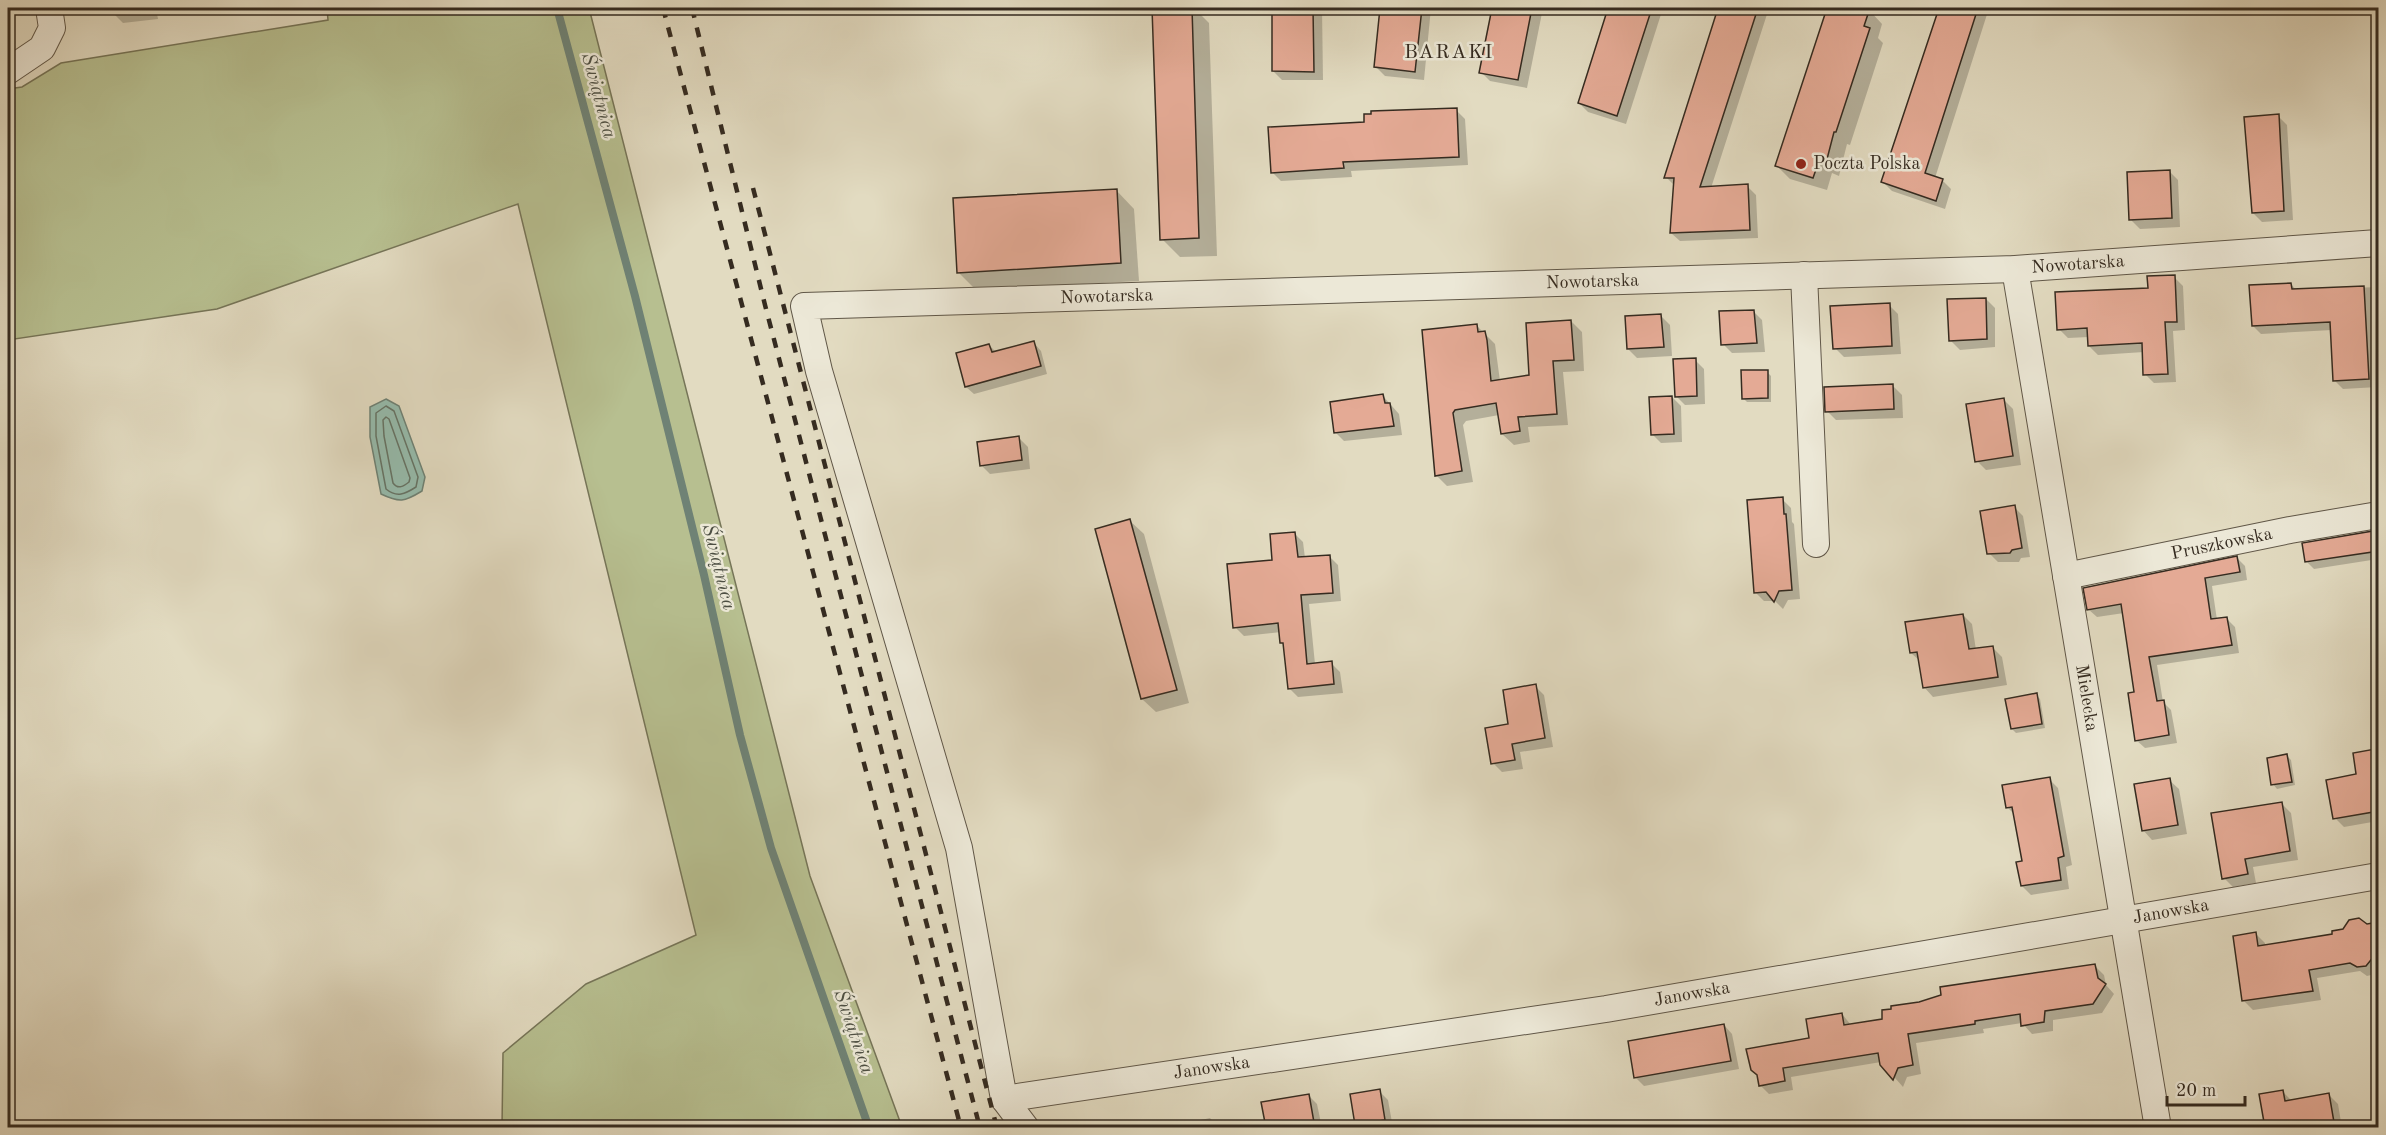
<svg xmlns="http://www.w3.org/2000/svg" width="2386" height="1135" viewBox="0 0 2386 1135" font-family="'Old Standard TT',serif">
<style>
.green{fill:#b7bf90;stroke:#767558;stroke-width:1.5}
.water{fill:#96bcad;stroke:#6f8275;stroke-width:1.5}
.shadow{fill:#0003}
.lines{fill:none;stroke-linecap:round;stroke-linejoin:round}
.shore{stroke:#667466;stroke-width:1.5}
.stream{stroke:#6f8275;stroke-width:8}
.building{fill:#e4aa95;stroke:#352b20;stroke-width:1.5}
.street-casing{stroke:#605748;stroke-width:28}
.street{stroke:#ece8d7;stroke-width:26}
.rail{stroke:#352b20;stroke-width:4.5;stroke-dasharray:10 10;stroke-linecap:butt}
.poi-dot{fill:#8f2418;stroke:#ece8d7;stroke-width:2}
.labels{text-anchor:middle;dominant-baseline:central;stroke-width:5;stroke-linejoin:round;paint-order:stroke}
.poi-label{font-size:18px;fill:#352b20;stroke:#ece8d7;text-anchor:start}
.street-label{font-size:18px;fill:#352b20;stroke:#ece8d7}
.neighbourhood-label{font-size:20px;letter-spacing:1.5px;fill:#352b20;stroke:#ece8d7}
.water-label{font-size:20px;font-style:italic;fill:#4d4f43;stroke:#ece8d7}
</style>
<rect width="100%" height="100%" fill="#e2dbc1"/>
<filter id="stains"><feTurbulence type="fractalNoise" baseFrequency=".00333" numOctaves="4"/><feColorMatrix values="0 0 0 0 .2 0 0 0 0 .09 0 0 0 0 .02 0 0 0 .5 -.17"/></filter>
<radialGradient id="worn" r=".72"><stop offset=".6" stop-color="#630" stop-opacity="0"/><stop offset="1" stop-color="#630" stop-opacity=".3"/></radialGradient>
<path class="green" d="M 327,8 L 589,8 L 810,876 L 902,1127 L 502,1127 L 503,1053 L 586,984 L 696,935 L 518,204 L 217,309 L 8,340 L 8,89 L 22,87 L 61,63 L 328,20 Z"/>
<path class="water" d="M 386,399 L 399,406 L 425,477 L 422,491 C 404,502 400,503 381,494 L 370,437 L 370,407 Z"/>
<g class="shadow">
<path d="M 113,8 L 156,8 L 158,19 L 123,23 L 114,14 Z"/>
<path d="M 1154,8 L 1194,8 L 1209,23 L 1217,256 L 1180,257 L 1162,239 Z"/>
<path d="M 1273,8 L 1322,8 L 1323,80 L 1282,80 L 1273,71 Z"/>
<path d="M 1382,8 L 1431,8 L 1424,80 L 1385,76 L 1376,67 Z"/>
<path d="M 1493,8 L 1543,8 L 1527,88 L 1490,81 L 1481,72 Z"/>
<path d="M 1610,8 L 1663,8 L 1626,124 L 1588,112 L 1579,103 Z"/>
<path d="M 1719,8 L 1769,8 L 1711,188 L 1747,186 L 1756,195 L 1758,238 L 1680,241 L 1671,233 L 1675,186 L 1666,177 Z"/>
<path d="M 1828,8 L 1859,8 L 1869,10 L 1882,24 L 1878,38 L 1883,43 L 1850,145 L 1847,144 L 1839,176 L 1832,173 L 1827,190 L 1790,179 L 1776,165 Z"/>
<path d="M 1940,8 L 1989,8 L 1935,178 L 1942,180 L 1951,189 L 1945,209 L 1892,191 L 1883,182 Z"/>
<path d="M 1456,110 L 1465,119 L 1468,165 L 1351,171 L 1352,177 L 1281,181 L 1272,172 L 1365,123 Z"/>
<path d="M 2278,116 L 2287,125 L 2293,220 L 2262,222 L 2253,213 Z"/>
<path d="M 2169,171 L 2178,180 L 2180,227 L 2140,229 L 2131,220 Z"/>
<path d="M 1116,190 L 1134,209 L 1139,281 L 976,290 L 958,272 Z"/>
<path d="M 2174,277 L 2183,286 L 2185,330 L 2173,331 L 2176,382 L 2154,383 L 2145,374 L 2144,352 L 2098,355 L 2089,346 L 2089,337 L 2068,338 L 2059,329 Z"/>
<path d="M 2291,284 L 2296,290 L 2378,287 L 2378,387 L 2343,389 L 2335,381 L 2332,330 L 2261,334 L 2253,326 Z"/>
<path d="M 1986,299 L 1995,308 L 1995,347 L 1960,350 L 1951,341 Z"/>
<path d="M 1889,305 L 1898,314 L 1901,354 L 1844,357 L 1835,348 Z"/>
<path d="M 1753,311 L 1762,320 L 1765,352 L 1732,353 L 1723,344 Z"/>
<path d="M 1661,316 L 1670,325 L 1672,356 L 1637,358 L 1628,349 Z"/>
<path d="M 1571,321 L 1582,332 L 1584,371 L 1563,372 L 1568,425 L 1528,427 L 1530,442 L 1514,445 L 1502,434 L 1499,415 L 1466,421 L 1463,425 L 1473,482 L 1447,486 L 1436,475 L 1424,331 L 1477,326 L 1495,344 L 1500,381 L 1530,376 Z"/>
<path d="M 1034,343 L 1041,351 L 1047,374 L 974,394 L 966,387 L 989,345 L 996,352 Z"/>
<path d="M 1695,360 L 1704,369 L 1705,404 L 1685,405 L 1676,396 Z"/>
<path d="M 1767,372 L 1771,376 L 1771,402 L 1747,402 L 1743,398 Z"/>
<path d="M 1893,386 L 1902,395 L 1903,418 L 1836,420 L 1827,411 Z"/>
<path d="M 1383,396 L 1399,414 L 1402,435 L 1344,441 L 1335,432 Z"/>
<path d="M 1672,397 L 1681,406 L 1682,442 L 1661,443 L 1652,434 Z"/>
<path d="M 2004,400 L 2013,409 L 2021,465 L 1986,470 L 1977,461 Z"/>
<path d="M 1019,438 L 1028,447 L 1030,469 L 990,474 L 981,465 Z"/>
<path d="M 1782,499 L 1791,508 L 1792,522 L 1794,524 L 1800,599 L 1788,600 L 1783,609 L 1775,601 L 1764,601 L 1755,592 Z"/>
<path d="M 2014,507 L 2023,516 L 2030,557 L 2021,558 L 2019,562 L 1998,562 L 1989,553 Z"/>
<path d="M 1130,521 L 1144,534 L 1189,703 L 1156,712 L 1142,699 Z"/>
<path d="M 2378,532 L 2378,559 L 2314,569 L 2306,561 Z"/>
<path d="M 1294,533 L 1303,542 L 1305,558 L 1329,556 L 1338,565 L 1341,601 L 1309,604 L 1315,664 L 1331,663 L 1340,672 L 1343,693 L 1298,697 L 1289,688 L 1285,646 L 1282,642 L 1281,632 L 1244,636 L 1235,627 L 1274,562 Z"/>
<path d="M 2237,558 L 2245,566 L 2247,580 L 2212,586 L 2217,620 L 2226,618 L 2235,627 L 2239,653 L 2157,665 L 2163,702 L 2171,710 L 2177,743 L 2145,748 L 2136,740 L 2136,694 L 2124,613 L 2097,617 L 2088,609 Z"/>
<path d="M 1963,615 L 1972,624 L 1976,650 L 1993,648 L 2002,657 L 2007,685 L 1933,697 L 1924,687 L 1920,661 L 1911,653 Z"/>
<path d="M 1535,686 L 1544,695 L 1553,747 L 1520,752 L 1523,769 L 1502,772 L 1493,763 L 1510,725 Z"/>
<path d="M 2036,695 L 2040,699 L 2045,728 L 2016,733 L 2012,729 Z"/>
<path d="M 2375,750 L 2378,754 L 2378,821 L 2344,827 L 2335,818 Z"/>
<path d="M 2287,756 L 2291,760 L 2295,785 L 2277,789 L 2273,784 Z"/>
<path d="M 2049,779 L 2058,788 L 2072,865 L 2066,867 L 2069,889 L 2031,895 L 2022,886 L 2023,862 L 2015,815 L 2008,808 Z"/>
<path d="M 2169,780 L 2179,789 L 2187,834 L 2152,840 L 2143,830 Z"/>
<path d="M 2282,804 L 2291,813 L 2298,860 L 2253,867 L 2256,883 L 2233,887 L 2224,878 Z"/>
<path d="M 2378,924 L 2378,970 L 2375,974 L 2367,976 L 2360,971 L 2317,978 L 2321,1000 L 2253,1010 L 2244,1001 L 2256,934 L 2265,943 L 2265,946 L 2334,935 Z"/>
<path d="M 2095,966 L 2104,975 L 2106,985 L 2114,994 L 2102,1013 L 2053,1020 L 2053,1031 L 2032,1034 L 2022,1023 L 1983,1029 L 1984,1033 L 1916,1043 L 1921,1074 L 1907,1077 L 1903,1087 L 1881,1062 L 1791,1077 L 1793,1090 L 1769,1094 L 1760,1085 L 1842,1014 L 1851,1025 L 1884,1020 L 1919,1003 Z"/>
<path d="M 1724,1025 L 1732,1034 L 1739,1069 L 1644,1086 L 1636,1078 Z"/>
<path d="M 1379,1091 L 1388,1100 L 1393,1128 L 1360,1128 L 1356,1124 Z"/>
<path d="M 2283,1092 L 2292,1101 L 2329,1095 L 2338,1104 L 2342,1128 L 2266,1128 Z"/>
<path d="M 1308,1095 L 1317,1104 L 1322,1128 L 1267,1128 Z"/>
<path d="M 1210,1118 L 1219,1128 L 1164,1128 Z"/>
</g>
<g class="lines">
<g class="shore">
<path d="M 386,406 L 394,411 L 418,477 L 416,487 C 405,494 397,498 386,489 L 376,436 L 376,413 Z"/>
<path d="M 386,417 L 389,419 L 410,478 L 409,482 C 404,486 398,490 393,483 L 384,436 L 383,420 Z"/>
</g>
<path class="stream" d="M 557,8 L 635,296 L 704,575 L 740,735 L 771,848 L 869,1128"/>
</g>
<g class="building">
<path d="M 1152,8 L 1192,8 L 1199,238 L 1160,240 Z"/>
<path d="M 1272,8 L 1313,8 L 1314,72 L 1272,71 Z"/>
<path d="M 1380,8 L 1422,8 L 1415,72 L 1374,67 Z"/>
<path d="M 1492,8 L 1532,8 L 1518,80 L 1479,73 Z"/>
<path d="M 1608,8 L 1652,8 L 1617,116 L 1578,103 Z"/>
<path d="M 1718,8 L 1758,8 L 1700,187 L 1748,184 L 1750,230 L 1670,233 L 1674,178 L 1664,178 Z"/>
<path d="M 1827,8 L 1870,8 L 1864,26 L 1870,28 L 1836,132 L 1834,132 L 1826,163 L 1819,161 L 1813,178 L 1775,166 Z"/>
<path d="M 1939,8 L 1978,8 L 1925,173 L 1943,179 L 1936,201 L 1881,182 Z"/>
<path d="M 1457,108 L 1459,157 L 1343,162 L 1344,168 L 1271,173 L 1268,127 L 1364,122 L 1364,114 L 1371,114 L 1371,111 Z"/>
<path d="M 2279,114 L 2284,211 L 2252,213 L 2244,117 Z"/>
<path d="M 2170,170 L 2172,218 L 2129,220 L 2127,172 Z"/>
<path d="M 1117,189 L 1121,263 L 957,273 L 953,198 Z"/>
<path d="M 2175,275 L 2177,322 L 2165,322 L 2168,374 L 2143,375 L 2142,343 L 2088,346 L 2087,328 L 2057,330 L 2055,292 L 2148,288 L 2147,276 Z"/>
<path d="M 2291,283 L 2292,289 L 2364,286 L 2369,379 L 2333,381 L 2330,322 L 2252,326 L 2249,285 Z"/>
<path d="M 1986,298 L 1987,339 L 1949,341 L 1947,299 Z"/>
<path d="M 1890,303 L 1892,346 L 1833,349 L 1830,306 Z"/>
<path d="M 1754,310 L 1757,343 L 1721,345 L 1719,311 Z"/>
<path d="M 1661,314 L 1664,347 L 1627,349 L 1625,316 Z"/>
<path d="M 1571,320 L 1574,360 L 1553,361 L 1557,414 L 1518,417 L 1520,431 L 1501,434 L 1496,403 L 1455,410 L 1453,413 L 1462,471 L 1435,476 L 1422,330 L 1477,324 L 1478,332 L 1485,331 L 1487,340 L 1491,381 L 1529,375 L 1526,323 Z"/>
<path d="M 1034,341 L 1041,366 L 965,387 L 956,353 L 989,344 L 992,352 Z"/>
<path d="M 1696,358 L 1697,396 L 1675,397 L 1673,359 Z"/>
<path d="M 1741,370 L 1768,370 L 1768,398 L 1742,399 Z"/>
<path d="M 1893,384 L 1894,409 L 1825,412 L 1824,387 Z"/>
<path d="M 1383,394 L 1385,403 L 1390,403 L 1394,426 L 1334,433 L 1330,402 Z"/>
<path d="M 1672,396 L 1674,434 L 1651,435 L 1649,397 Z"/>
<path d="M 2004,398 L 2013,456 L 1975,462 L 1966,404 Z"/>
<path d="M 1019,436 L 1022,460 L 980,466 L 977,442 Z"/>
<path d="M 1783,497 L 1784,514 L 1786,514 L 1792,590 L 1779,591 L 1774,602 L 1766,592 L 1754,593 L 1747,500 Z"/>
<path d="M 2015,505 L 2022,548 L 2012,550 L 2010,553 L 1987,554 L 1980,511 Z"/>
<path d="M 1130,519 L 1177,690 L 1141,699 L 1095,529 Z"/>
<path d="M 2379,530 L 2379,551 L 2305,562 L 2302,543 Z"/>
<path d="M 1295,532 L 1298,557 L 1330,555 L 1333,593 L 1301,595 L 1307,664 L 1332,661 L 1334,684 L 1288,689 L 1283,643 L 1280,643 L 1278,623 L 1233,628 L 1227,564 L 1272,560 L 1270,534 Z"/>
<path d="M 2237,556 L 2240,572 L 2205,578 L 2211,619 L 2227,617 L 2232,645 L 2149,657 L 2157,701 L 2164,700 L 2169,735 L 2135,741 L 2128,693 L 2134,692 L 2121,604 L 2087,610 L 2083,588 Z"/>
<path d="M 1963,614 L 1969,649 L 1993,646 L 1998,677 L 1923,688 L 1917,652 L 1910,653 L 1905,622 Z"/>
<path d="M 1536,684 L 1545,738 L 1512,744 L 1515,760 L 1491,764 L 1485,728 L 1508,724 L 1503,690 Z"/>
<path d="M 2037,693 L 2042,724 L 2011,729 L 2005,699 Z"/>
<path d="M 2375,749 L 2379,766 L 2379,811 L 2333,819 L 2326,780 L 2356,774 L 2353,753 Z"/>
<path d="M 2287,754 L 2292,782 L 2271,785 L 2267,758 Z"/>
<path d="M 2050,777 L 2064,856 L 2058,858 L 2061,880 L 2021,886 L 2016,862 L 2022,861 L 2012,807 L 2006,808 L 2002,785 Z"/>
<path d="M 2170,778 L 2178,825 L 2142,831 L 2134,784 Z"/>
<path d="M 2282,802 L 2290,851 L 2245,859 L 2248,874 L 2222,879 L 2211,813 Z"/>
<path d="M 2359,918 L 2367,924 L 2379,922 L 2379,950 L 2366,966 L 2357,967 L 2350,963 L 2309,970 L 2313,991 L 2242,1001 L 2233,936 L 2256,932 L 2258,946 L 2332,934 L 2332,931 L 2343,929 L 2349,920 Z"/>
<path d="M 2095,964 L 2098,978 L 2106,984 L 2093,1004 L 2045,1011 L 2044,1022 L 2021,1026 L 2020,1014 L 1975,1021 L 1975,1024 L 1908,1034 L 1913,1065 L 1898,1068 L 1893,1080 L 1880,1065 L 1878,1053 L 1783,1068 L 1785,1081 L 1759,1086 L 1757,1075 L 1751,1070 L 1746,1049 L 1809,1038 L 1806,1019 L 1842,1013 L 1844,1025 L 1882,1019 L 1882,1010 L 1891,1009 L 1891,1006 L 1919,1002 L 1941,995 L 1940,987 Z"/>
<path d="M 1724,1024 L 1731,1061 L 1634,1078 L 1628,1041 Z"/>
<path d="M 1380,1089 L 1385,1120 L 1355,1125 L 1350,1094 Z"/>
<path d="M 2283,1090 L 2285,1101 L 2329,1093 L 2335,1128 L 2265,1128 L 2259,1094 Z"/>
<path d="M 1309,1094 L 1315,1128 L 1266,1128 L 1261,1102 Z"/>
</g>
<g class="lines">
<g class="street-casing">
<g id="street">
<path d="M 8,71 L 42,48 L 52,28 L 49,8"/>
<path id="s1" d="M 2015,269 L 2158,1128"/>
<path d="M 1804,275 L 1816,544"/>
<path id="s2" d="M 2066,576 L 2290,530 L 2378,515"/>
<path id="s3" d="M 1004,1099 L 1606,1009 L 2378,876"/>
<path id="s4" d="M 1026,1128 L 1004,1099 L 959,848 L 819,371 L 804,306 L 2015,269 L 2378,243"/>
</g>
</g>
<use href="#street" class="street"/>
<g class="rail">
<path d="M 663,8 L 961,1128"/>
<path d="M 692,8 L 765,305 L 980,1128"/>
<path d="M 753,188 L 997,1128"/>
</g>
</g>
<circle class="poi-dot" cx="1801" cy="164" r="6"/>
<g class="labels">
<g class="poi-label">
<text x="1813" y="164">Poczta Polska</text>
</g>
<g class="street-label">
<text stroke="none"><textPath href="#s4" startOffset="2130">Nowotarska</textPath></text>
<text stroke="none"><textPath href="#s4" startOffset="1644">Nowotarska</textPath></text>
<text stroke="none"><textPath href="#s4" startOffset="1158">Nowotarska</textPath></text>
<text stroke="none"><textPath href="#s2" startOffset="159">Pruszkowska</textPath></text>
<text stroke="none"><textPath href="#s1" startOffset="435">Mielecka</textPath></text>
<text stroke="none"><textPath href="#s3" startOffset="1182">Janowska</textPath></text>
<text stroke="none"><textPath href="#s3" startOffset="696">Janowska</textPath></text>
<text stroke="none"><textPath href="#s3" startOffset="210">Janowska</textPath></text>
</g>
<g class="neighbourhood-label">
<text x="1449" y="53">BARAKI</text>
</g>
<g class="water-label">
<text transform="translate(598 96) rotate(75)">Świątnica</text>
<text transform="translate(718 567) rotate(76)">Świątnica</text>
<text transform="translate(853 1032) rotate(71)">Świątnica</text>
</g>
</g>
<rect width="2386" height="1135" fill="none" stroke="#e2dbc1" stroke-width="30"/>
<rect x="9" y="9" width="2368" height="1117" fill="none" stroke="#352b20" stroke-width="3"/>
<rect x="15" y="15" width="2356" height="1105" fill="none" stroke="#352b20" stroke-width="1.5"/>
<path d="M2167 1096v9h78v-9" fill="none" stroke="#352b20" stroke-width="3"/>
<text x="2176" y="1096" font-size="18" fill="#352b20" stroke="#ece8d7" stroke-width="4.5" paint-order="stroke">20 m</text>
<rect width="100%" height="100%" filter="url(#stains)"/>
<rect width="100%" height="100%" fill="url(#worn)"/>
</svg>
